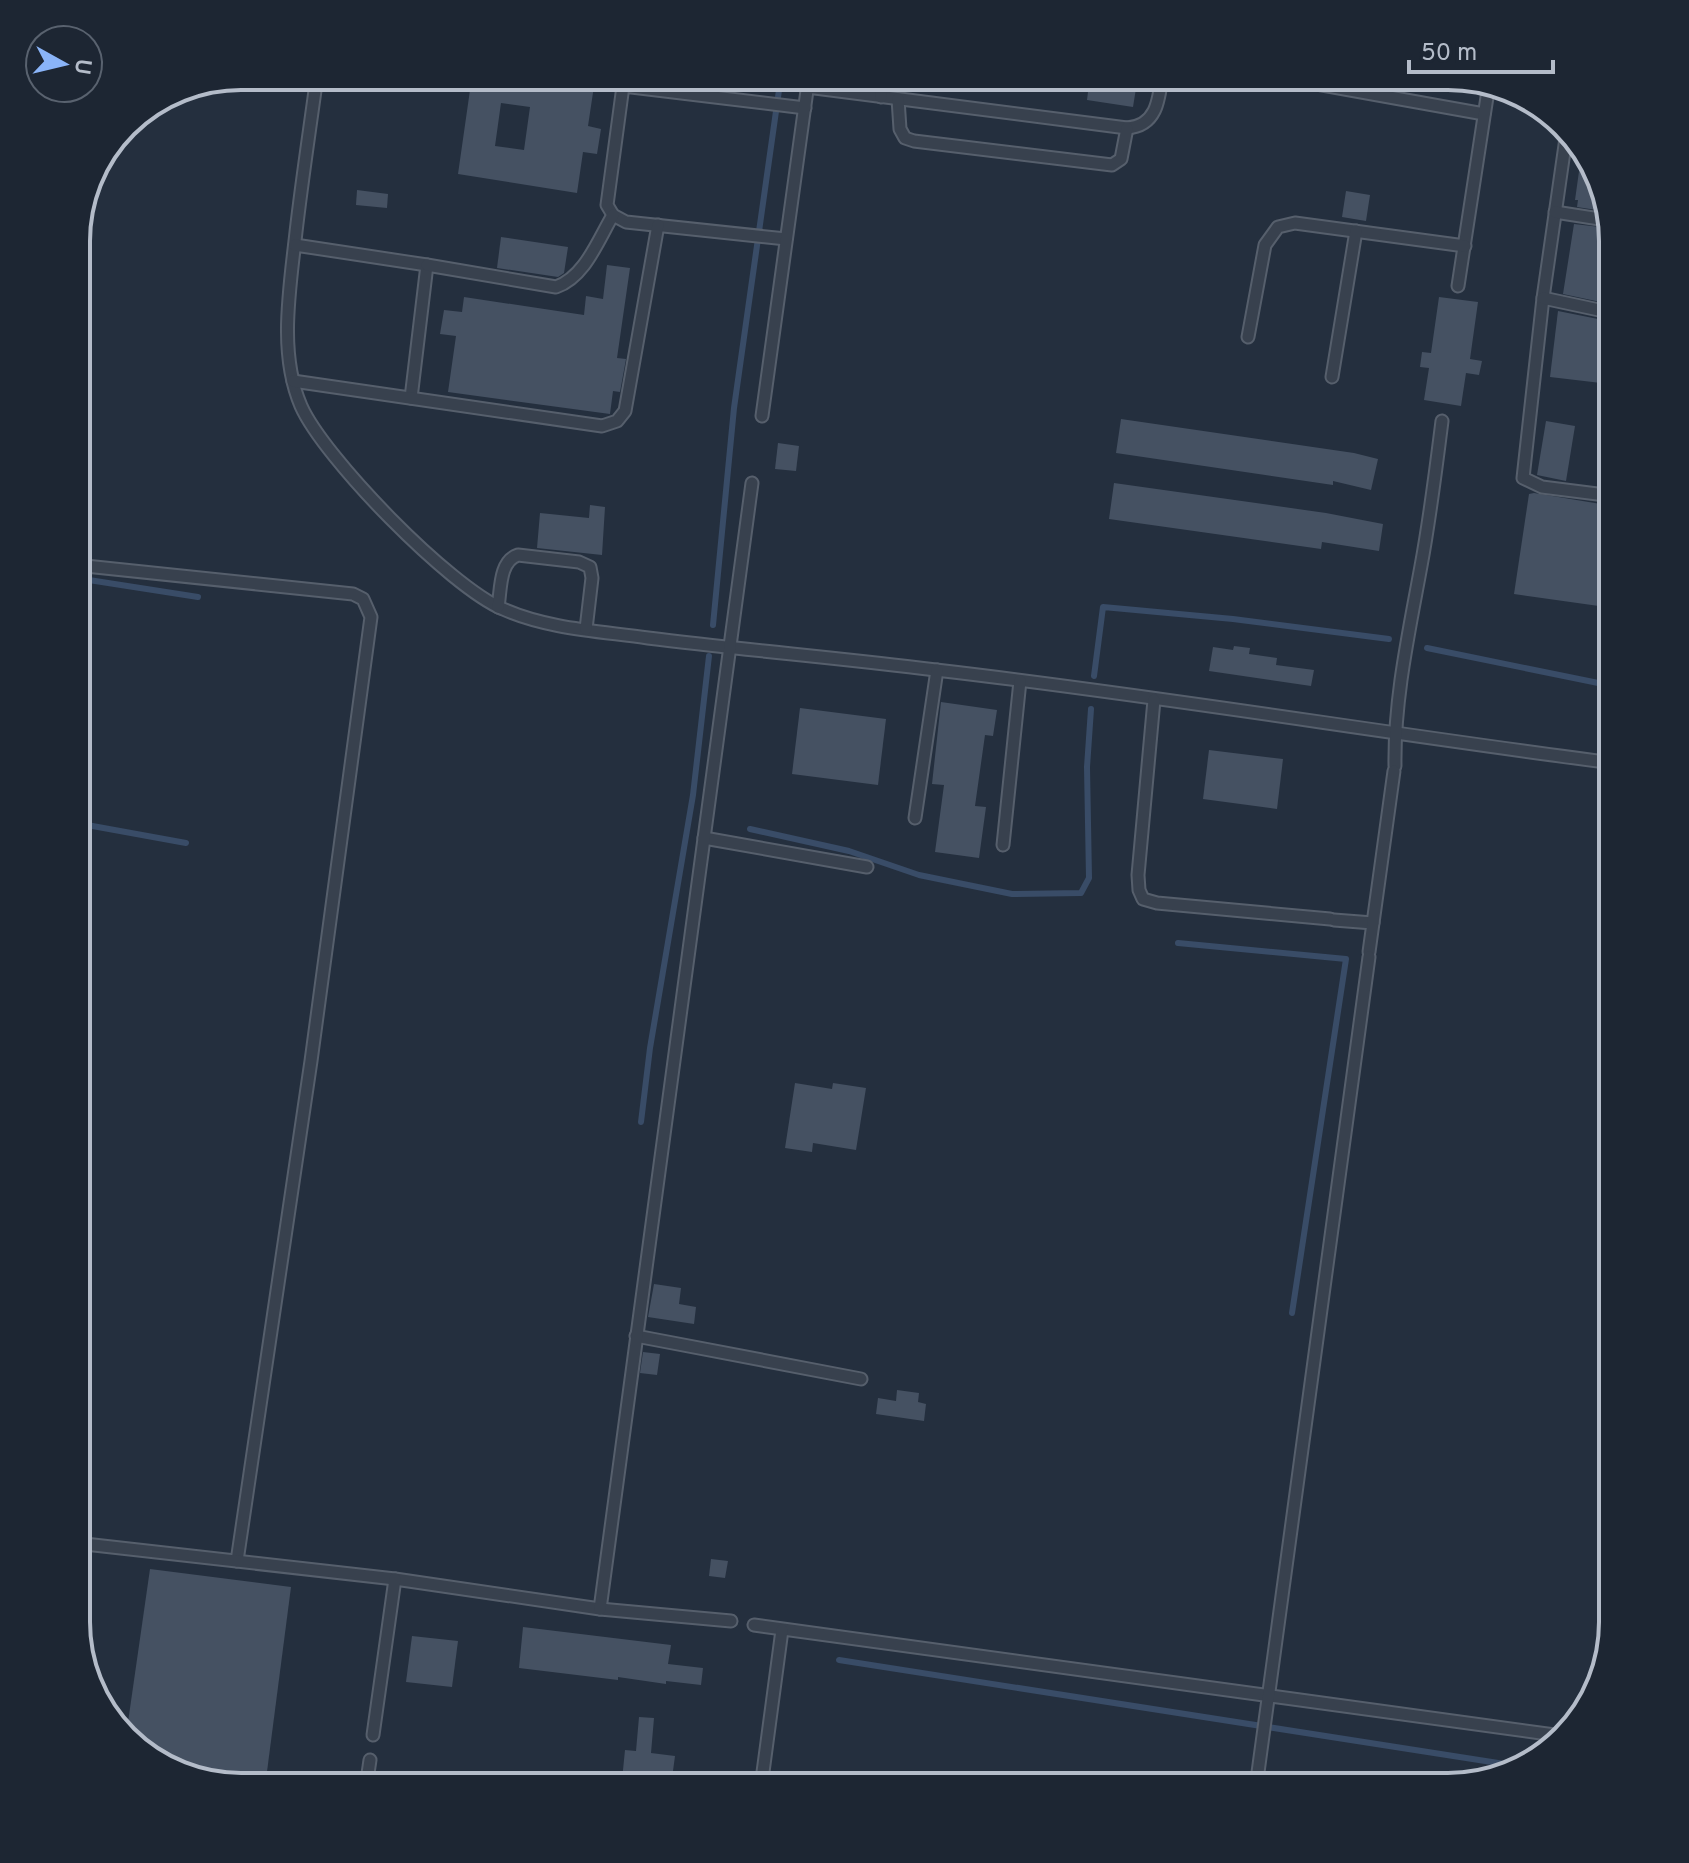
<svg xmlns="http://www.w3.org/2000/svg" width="1689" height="1863" viewBox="0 0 1689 1863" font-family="Overpass,sans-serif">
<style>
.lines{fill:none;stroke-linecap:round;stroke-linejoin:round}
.stream{stroke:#394c67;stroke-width:6}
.building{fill:#455162;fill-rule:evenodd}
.lane-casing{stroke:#565f6c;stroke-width:15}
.lane{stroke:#38414e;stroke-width:11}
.rim{fill:none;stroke:#b4bcc9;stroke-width:4}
</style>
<rect width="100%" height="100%" fill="#242f3e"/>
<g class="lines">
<g class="stream">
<path d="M 76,578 L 198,597"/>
<path d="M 713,625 L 734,408 L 781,76"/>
<path d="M 1427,648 L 1613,686"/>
<path d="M 1094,676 L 1103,607 L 1233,619 L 1389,639"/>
<path d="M 76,823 L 186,843"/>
<path d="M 750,829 L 849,851 L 919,875 L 1012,894 L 1081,893 L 1089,878 L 1087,767 L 1091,709"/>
<path d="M 1178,943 L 1346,959 L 1292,1313"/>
<path d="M 641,1122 L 650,1048 L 693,795 L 709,656"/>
<path d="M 839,1660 L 1511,1765"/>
</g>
</g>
<g class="building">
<path d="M 472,76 L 567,76 L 584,78 L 594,86 L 588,126 L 601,129 L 597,154 L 583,152 L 577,193 L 458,174 ZM 501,103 L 530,107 L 524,150 L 495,146 Z"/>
<path d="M 1090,76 L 1138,76 L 1133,107 L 1087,100 Z"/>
<path d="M 1582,150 L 1603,211 L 1577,207 L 1578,200 L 1575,200 Z"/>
<path d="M 357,190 L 388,194 L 387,208 L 356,205 Z"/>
<path d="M 1346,191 L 1370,195 L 1366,221 L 1342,217 Z"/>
<path d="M 1574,224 L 1609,228 L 1613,240 L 1613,299 L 1611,298 L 1610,304 L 1563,294 Z"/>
<path d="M 501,237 L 568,247 L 564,273 L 558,277 L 497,268 Z"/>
<path d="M 607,265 L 630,268 L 617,358 L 626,359 L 620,392 L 613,391 L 610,414 L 448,392 L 456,336 L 440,334 L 444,310 L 462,312 L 464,297 L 584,315 L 586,296 L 603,299 Z"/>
<path d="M 1439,297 L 1478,302 L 1470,359 L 1482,361 L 1479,375 L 1466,373 L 1461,406 L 1424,400 L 1429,368 L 1420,367 L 1422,352 L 1431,353 Z"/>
<path d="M 1558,311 L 1608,321 L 1601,383 L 1550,377 Z"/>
<path d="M 1121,419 L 1354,453 L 1378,459 L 1371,490 L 1333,481 L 1333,485 L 1116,453 Z"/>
<path d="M 1546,421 L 1575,426 L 1566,481 L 1537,475 Z"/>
<path d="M 778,443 L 799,446 L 796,471 L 775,469 Z"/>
<path d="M 1114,483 L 1326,513 L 1383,524 L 1379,551 L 1322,542 L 1321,549 L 1109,519 Z"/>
<path d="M 1534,493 L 1613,506 L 1613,608 L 1514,594 L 1529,494 Z"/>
<path d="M 590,505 L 605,507 L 602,555 L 537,548 L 540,513 L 589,518 Z"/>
<path d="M 1234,646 L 1250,648 L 1249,654 L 1277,658 L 1276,665 L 1314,670 L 1311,686 L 1209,671 L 1213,647 L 1233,650 Z"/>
<path d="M 941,702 L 997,710 L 993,736 L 985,735 L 975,806 L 986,807 L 979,858 L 935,852 L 944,785 L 932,784 Z"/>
<path d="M 800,708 L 886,719 L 878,785 L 792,774 Z"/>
<path d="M 1209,750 L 1283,759 L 1277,809 L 1203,799 Z"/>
<path d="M 795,1083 L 832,1089 L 833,1083 L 866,1088 L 856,1150 L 813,1143 L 812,1152 L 785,1148 Z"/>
<path d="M 654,1284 L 681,1288 L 679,1304 L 696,1307 L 694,1324 L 648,1317 Z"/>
<path d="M 643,1352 L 660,1354 L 657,1375 L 640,1373 Z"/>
<path d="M 897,1390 L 919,1393 L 918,1402 L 926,1404 L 924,1421 L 876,1414 L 878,1398 L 896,1401 Z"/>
<path d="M 711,1559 L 728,1561 L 725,1578 L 709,1576 Z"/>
<path d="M 150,1569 L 291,1587 L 265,1787 L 240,1787 L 168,1770 L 126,1736 Z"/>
<path d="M 523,1627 L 671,1645 L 668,1664 L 703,1668 L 701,1685 L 666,1681 L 666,1684 L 618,1677 L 618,1680 L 519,1668 Z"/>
<path d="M 412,1636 L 458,1641 L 452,1687 L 406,1682 Z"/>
<path d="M 639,1717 L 654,1718 L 651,1753 L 675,1756 L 671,1786 L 622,1780 L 625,1750 L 636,1751 Z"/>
</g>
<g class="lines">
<g class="lane-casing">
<g id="lane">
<path d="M 317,76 C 310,128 302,180 296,232 C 290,288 278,353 301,406 C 324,458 450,587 503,609 C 548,629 599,631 648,638 C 744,650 840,658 936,670 C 1162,696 1387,734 1613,763"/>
<path d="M 592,76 L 623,86"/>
<path d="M 1272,76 L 1484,114"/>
<path d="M 807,87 L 1127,128 C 1156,126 1159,101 1162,76"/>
<path d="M 881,97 L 883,76"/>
<path d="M 898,99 L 900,129 L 905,138 L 914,141 L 1112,165 L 1121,159 L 1127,128"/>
<path d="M 1567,131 L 1543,298 L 1523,478 L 1542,487 L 1613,496"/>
<path d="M 1555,212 L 1606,220"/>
<path d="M 786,239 L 626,222 L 613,215 L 607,205 L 623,86 L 805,108"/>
<path d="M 295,245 L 427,265 L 411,398"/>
<path d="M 427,265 L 556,287 C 585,277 598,240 613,215"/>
<path d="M 1458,286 L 1489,84"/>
<path d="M 1543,298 L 1613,313"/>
<path d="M 1248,337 L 1265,245 L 1278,227 L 1295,223 L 1465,246"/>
<path d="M 1332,377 L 1356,231"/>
<path d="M 293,381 L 602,426 L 617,421 L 625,411 L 658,225"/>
<path d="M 762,416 L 809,76"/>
<path d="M 76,565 L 353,594 L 363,599 L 371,617 L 311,1061 L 237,1561"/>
<path d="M 498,607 C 501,590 499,561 518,555 L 579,562 L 590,567 L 592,578 L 586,629"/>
<path d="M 1154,700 L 1138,875 L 1139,890 L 1143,899 L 1157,903 L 1330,919"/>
<path d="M 1395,766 C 1394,699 1409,632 1421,566 C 1430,518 1436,469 1442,421"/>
<path d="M 915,818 L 937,670"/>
<path d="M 704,838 L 867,867"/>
<path d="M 1003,845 L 1020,681"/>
<path d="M 1334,920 L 1373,923"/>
<path d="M 1369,952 L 1394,771"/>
<path d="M 636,1336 L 861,1379"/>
<path d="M 76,1543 L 395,1579 L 600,1609 L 731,1621"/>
<path d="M 600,1609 L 752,483"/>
<path d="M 754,1625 L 1562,1736"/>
<path d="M 373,1735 L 395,1579"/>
<path d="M 366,1787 L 370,1760"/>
<path d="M 761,1787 L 782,1630"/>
<path d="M 1256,1787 L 1369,957"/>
</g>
</g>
<use href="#lane" class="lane"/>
</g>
<path d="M0 0H1689V1863H0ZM241 90H1448A151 151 0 0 1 1599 241V1622A151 151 0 0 1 1448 1773H241A151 151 0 0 1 90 1622V241A151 151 0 0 1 241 90Z" fill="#1d2633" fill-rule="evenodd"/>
<path class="rim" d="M241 90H1448A151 151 0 0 1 1599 241V1622A151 151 0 0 1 1448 1773H241A151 151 0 0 1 90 1622V241A151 151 0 0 1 241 90Z"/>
<g transform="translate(64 64) rotate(98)"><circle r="38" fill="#1d2633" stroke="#59626f" stroke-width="2"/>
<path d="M0-6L14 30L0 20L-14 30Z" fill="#8ab4f8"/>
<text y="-12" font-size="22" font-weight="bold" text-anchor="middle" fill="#b4bcc9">U</text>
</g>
<path d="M1409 60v12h144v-12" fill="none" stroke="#b4bcc9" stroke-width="4"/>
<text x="1421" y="60" font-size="24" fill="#b4bcc9" stroke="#1d2633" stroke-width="6" paint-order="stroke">50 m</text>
</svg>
